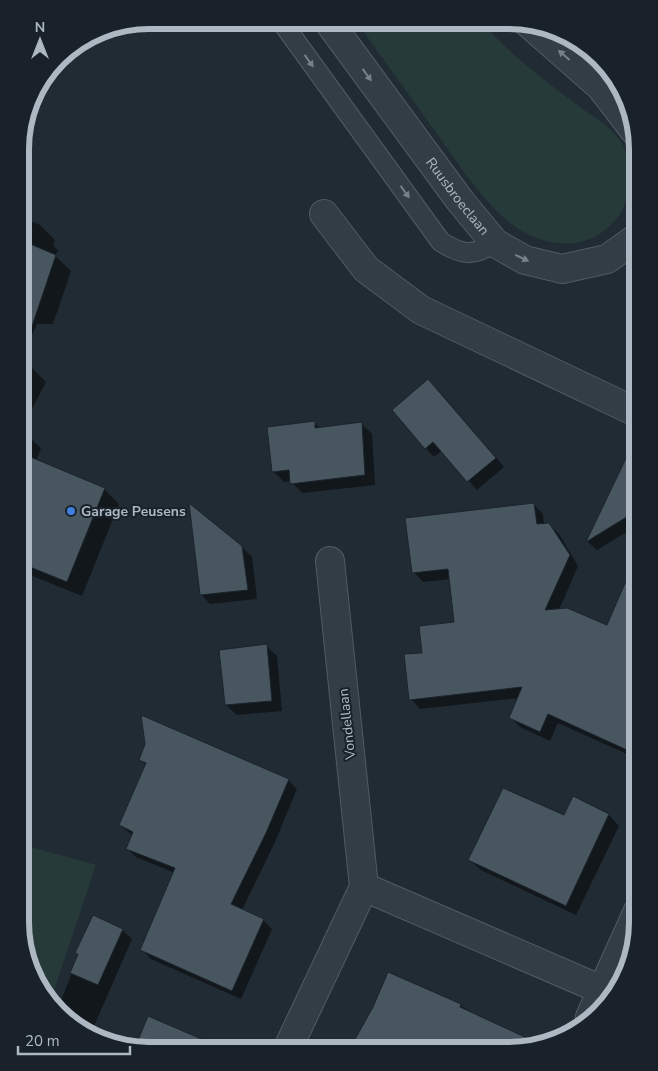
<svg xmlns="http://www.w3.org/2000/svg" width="658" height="1071" viewBox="0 0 658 1071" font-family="'Nunito Sans',sans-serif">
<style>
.green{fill:#263b39}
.shadow{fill:#0007}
.building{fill:#485660;stroke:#1b242c}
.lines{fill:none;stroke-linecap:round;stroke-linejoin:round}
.service-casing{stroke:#515b63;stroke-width:21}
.minor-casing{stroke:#515b63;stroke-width:30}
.service{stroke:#333d45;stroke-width:19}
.minor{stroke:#333d45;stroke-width:28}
.oneway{fill:#76818a}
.shop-dot{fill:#3f7fe0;stroke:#19222a;stroke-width:2}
.labels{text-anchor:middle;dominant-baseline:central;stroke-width:4;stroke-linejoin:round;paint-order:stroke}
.street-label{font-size:14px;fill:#adb8c2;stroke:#19222a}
.poi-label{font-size:14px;font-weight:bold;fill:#adb8c2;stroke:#19222a;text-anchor:start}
.rim{fill:none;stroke:#adb8c2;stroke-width:6}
</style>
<rect width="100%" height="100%" fill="#202b34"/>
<g class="green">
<path d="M 356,21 L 481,22 C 508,52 540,77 572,101 C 589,115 608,123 621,142 C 633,161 632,188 623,208 C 615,225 598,238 580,242 C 557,247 531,239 513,225 C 485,204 464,172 444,144 C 415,103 385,62 356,21 Z"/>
<path d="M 20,844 L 96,865 L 51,999 L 30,971 L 20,922 Z"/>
</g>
<g class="shadow">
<path d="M 21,217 L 40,225 L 55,240 L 53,245 L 58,250 L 55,256 L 71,271 L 53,324 L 37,324 L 21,361 Z"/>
<path d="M 21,362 L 31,367 L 46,382 L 21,430 L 41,448 L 36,461 L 104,489 L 119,504 L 82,596 L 20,571 Z"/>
<path d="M 437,389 L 504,467 L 477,490 L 442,450 L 434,457 L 426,448 Z"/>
<path d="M 314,423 L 320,428 L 361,423 L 372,434 L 375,485 L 302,493 L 291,481 L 284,482 L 273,471 Z"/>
<path d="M 615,484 L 638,493 L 638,525 L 597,550 L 588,542 Z"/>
<path d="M 533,504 L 543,514 L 544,525 L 549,524 L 559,534 L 578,566 L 559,610 L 608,627 L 638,556 L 638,759 L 558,723 L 550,741 L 520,727 L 511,718 L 519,698 L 420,709 L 411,699 L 424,654 L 455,623 L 451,579 L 423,582 L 414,572 Z"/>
<path d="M 242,547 L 252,557 L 257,599 L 210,604 L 201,594 Z"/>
<path d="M 266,646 L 277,656 L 282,711 L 237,715 L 226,705 Z"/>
<path d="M 141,760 L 288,780 L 297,789 L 275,842 L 242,910 L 263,920 L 272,929 L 241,999 L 151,959 L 142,950 L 175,873 L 136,857 L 127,848 L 133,836 L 120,825 L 146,765 Z"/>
<path d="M 573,797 L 609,815 L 619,826 L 576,915 L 481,870 L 470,860 L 564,817 Z"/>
<path d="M 122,930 L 132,939 L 91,1033 L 70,1024 L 58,1008 L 79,955 L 76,953 Z"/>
<path d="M 460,1005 L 524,1048 L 509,1051 L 359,1051 L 354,1045 L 354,1043 Z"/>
</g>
<g class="building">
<path d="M 21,240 L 56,255 L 26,344 L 21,343 Z"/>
<path d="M 428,379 L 496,458 L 467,482 L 433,442 L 425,449 L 392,410 Z"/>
<path d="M 315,421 L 315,428 L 362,422 L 365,475 L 290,484 L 289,470 L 272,472 L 267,427 Z"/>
<path d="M 638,433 L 638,510 L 586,542 Z"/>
<path d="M 21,453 L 105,488 L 67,582 L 20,563 Z"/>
<path d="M 189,503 L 242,546 L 248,590 L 200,595 Z"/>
<path d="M 534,503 L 537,524 L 549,523 L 570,555 L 545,610 L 567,608 L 607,625 L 638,553 L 638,755 L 548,714 L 540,732 L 509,718 L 522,687 L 409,700 L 404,654 L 422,653 L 419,626 L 454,622 L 448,569 L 412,573 L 405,518 Z"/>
<path d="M 267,644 L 272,701 L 225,705 L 219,650 Z"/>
<path d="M 141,715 L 289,779 L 266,833 L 231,904 L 264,919 L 232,991 L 140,950 L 175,868 L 126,849 L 133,832 L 119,825 L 146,763 L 139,760 L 145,744 Z"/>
<path d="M 503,788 L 564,815 L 573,796 L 609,814 L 566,906 L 468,860 Z"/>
<path d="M 93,915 L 123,929 L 98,985 L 70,973 L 78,954 L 75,953 Z"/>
<path d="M 388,972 L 461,1004 L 460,1007 L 542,1045 L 509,1051 L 370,1051 L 353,1043 L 373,1007 Z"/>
<path d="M 148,1016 L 227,1050 L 134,1050 Z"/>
</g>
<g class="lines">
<g class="service-casing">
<path id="service" d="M 281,21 L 441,242 C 465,256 471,256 495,243"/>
</g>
<g class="minor-casing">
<g id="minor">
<path id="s1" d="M 328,21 L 461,202 L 495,243 L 525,260 L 562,269 L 607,259 L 638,237"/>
<path d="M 527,22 L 601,87 L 634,130"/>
<path d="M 324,214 L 366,269 L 421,310 L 638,413"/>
<path d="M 364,887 L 602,990"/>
<path d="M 590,1017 L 638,911"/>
<path d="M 287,1050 L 364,887 L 330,561"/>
</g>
</g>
<use href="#service" class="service"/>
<use href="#minor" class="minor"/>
</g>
<defs><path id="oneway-solid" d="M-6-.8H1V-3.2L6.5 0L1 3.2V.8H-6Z" transform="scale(1.25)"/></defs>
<g class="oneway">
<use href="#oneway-solid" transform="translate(564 55) rotate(-139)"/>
<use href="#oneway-solid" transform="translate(309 61) rotate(54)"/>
<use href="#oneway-solid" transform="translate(367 75) rotate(54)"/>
<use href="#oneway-solid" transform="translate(405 192) rotate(54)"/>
<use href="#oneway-solid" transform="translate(522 258) rotate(25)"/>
</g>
<circle class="shop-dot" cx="71" cy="511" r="5"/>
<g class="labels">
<g class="street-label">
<text stroke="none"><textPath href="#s1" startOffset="218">Ruusbroeclaan</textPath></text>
<text transform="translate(347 724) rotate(-96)">Vondellaan</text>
</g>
<g class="poi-label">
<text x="81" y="511">Garage Peusens</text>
</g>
</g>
<path d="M0 0H658V1071H0ZM149 29H509A120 120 0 0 1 629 149V922A120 120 0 0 1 509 1042H149A120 120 0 0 1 29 922V149A120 120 0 0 1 149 29Z" fill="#19222a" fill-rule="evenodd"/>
<path class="rim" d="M149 29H509A120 120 0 0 1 629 149V922A120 120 0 0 1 509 1042H149A120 120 0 0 1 29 922V149A120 120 0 0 1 149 29Z"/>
<g transform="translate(40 40)" stroke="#19222a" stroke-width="4" paint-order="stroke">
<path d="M0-4L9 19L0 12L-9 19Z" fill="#adb8c2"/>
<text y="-8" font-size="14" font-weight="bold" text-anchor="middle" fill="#adb8c2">N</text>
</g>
<path d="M18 1046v8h112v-8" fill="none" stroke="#adb8c2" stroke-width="2.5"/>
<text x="25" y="1046" font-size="15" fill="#adb8c2" stroke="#19222a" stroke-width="4" paint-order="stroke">20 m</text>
</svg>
